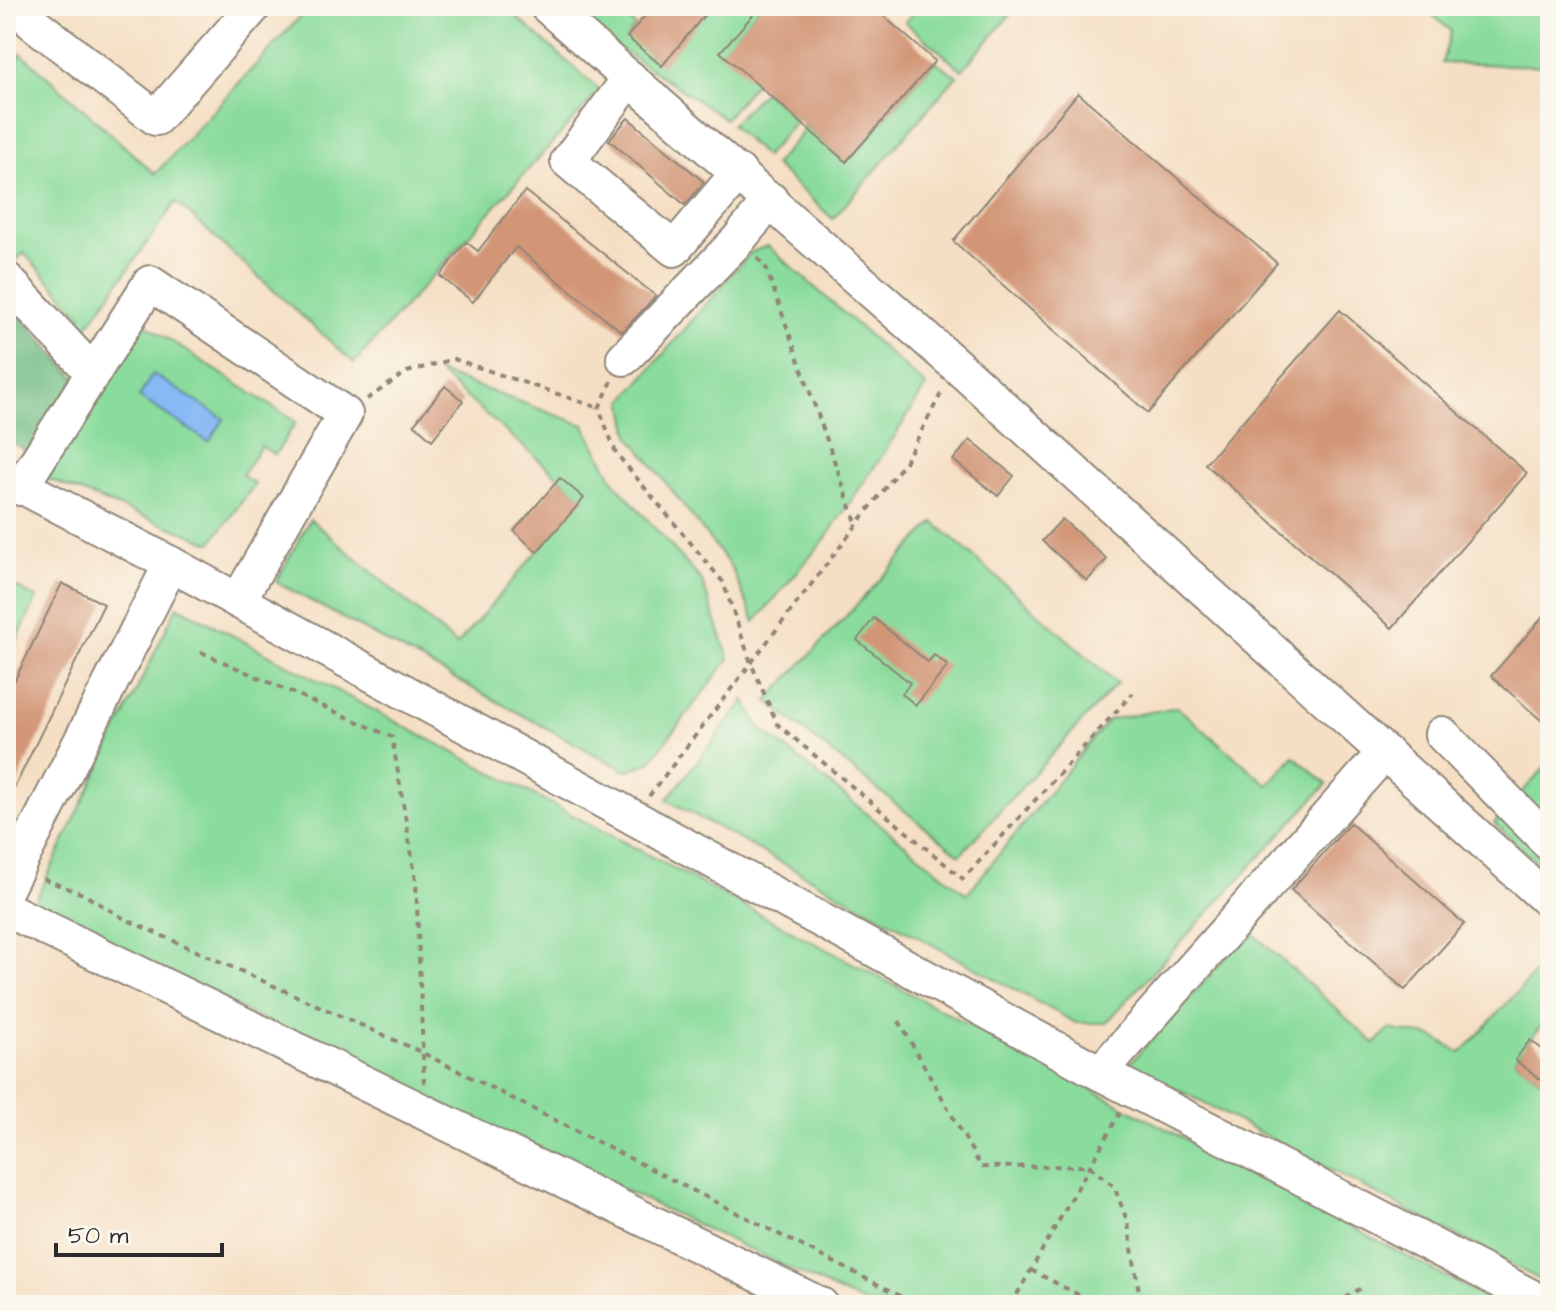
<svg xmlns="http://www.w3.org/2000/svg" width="1556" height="1311" viewBox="0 0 1556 1311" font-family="'Architects Daughter',sans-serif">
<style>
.green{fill:#8adc9c;stroke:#5a8464;stroke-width:2}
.forest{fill:#6fbc84;stroke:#4d7458;stroke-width:2}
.water{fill:#87b9f4;stroke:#597290;stroke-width:2}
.building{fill:#d29677}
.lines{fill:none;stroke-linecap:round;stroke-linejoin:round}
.minor-casing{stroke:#908578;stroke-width:38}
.path{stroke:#908578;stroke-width:4;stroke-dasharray:6 6;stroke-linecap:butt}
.minor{stroke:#fff;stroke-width:34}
</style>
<rect width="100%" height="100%" fill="#fbf7ec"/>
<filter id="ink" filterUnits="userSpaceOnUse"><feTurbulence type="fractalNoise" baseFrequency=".0125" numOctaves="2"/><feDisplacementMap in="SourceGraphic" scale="16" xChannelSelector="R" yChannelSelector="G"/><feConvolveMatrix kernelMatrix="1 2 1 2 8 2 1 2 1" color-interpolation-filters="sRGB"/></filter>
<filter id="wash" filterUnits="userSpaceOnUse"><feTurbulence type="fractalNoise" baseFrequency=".006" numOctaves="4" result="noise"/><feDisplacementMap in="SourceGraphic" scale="32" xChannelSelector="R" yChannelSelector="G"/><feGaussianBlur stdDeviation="1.8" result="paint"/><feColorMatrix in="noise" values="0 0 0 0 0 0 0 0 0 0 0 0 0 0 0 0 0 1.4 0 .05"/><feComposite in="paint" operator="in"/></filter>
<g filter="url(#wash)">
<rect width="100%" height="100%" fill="#f5dfc4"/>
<g class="green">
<path d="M 310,6 L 504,6 L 600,90 L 354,363 L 176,202 L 77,341 L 75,323 L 82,316 L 24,253 L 16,260 L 6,263 L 6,85 L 21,53 L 155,174 Z"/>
<path d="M 562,6 L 618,6 L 635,26 L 627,37 L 712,6 L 761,6 L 721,52 L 802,27 L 725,119 C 671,81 613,48 562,6 Z"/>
<path d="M 919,6 L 999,6 L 1010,15 L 962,70 L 905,22 Z"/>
<path d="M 1422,6 L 1550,6 L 1550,66 L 1442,63 L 1451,31 Z"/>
<path d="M 935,61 L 957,76 L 833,219 L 774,165 L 802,133 L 803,124 L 846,162 Z"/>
<path d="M 764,91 L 797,119 L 765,157 L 731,125 Z"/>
<path d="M 768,246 L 926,386 L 884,453 L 825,539 L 755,622 L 731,567 L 630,436 L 623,401 L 751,252 Z"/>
<path d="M 145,324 L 296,422 L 275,455 L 261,446 L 242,475 L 255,484 L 211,543 L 45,478 Z"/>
<path d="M 437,372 L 584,425 L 615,483 L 702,581 L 729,659 L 649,763 L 626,771 L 276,582 L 310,519 L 457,645 L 583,498 Z"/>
<path d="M 934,522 L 1117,683 L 960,855 L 767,701 Z"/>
<path d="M 6,582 L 37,598 L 6,663 Z"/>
<path d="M 177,606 L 1499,1305 L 867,1305 L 31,910 Z"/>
<path d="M 745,700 L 759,727 L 967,894 L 1108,720 L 1177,707 L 1268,785 L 1294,756 L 1327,784 L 1106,1023 L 1076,1023 L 667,800 Z"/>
<path d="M 1549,763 L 1550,764 L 1550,874 L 1494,823 Z"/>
<path d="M 1250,931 L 1375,1044 L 1389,1029 L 1433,1037 L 1461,1053 L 1550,957 L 1550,1014 L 1515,1060 L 1550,1087 L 1550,1285 L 1129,1064 Z"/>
</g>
<path class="forest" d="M 6,301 L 76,378 L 29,453 L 6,439 Z"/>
<path class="water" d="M 153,374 L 224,419 L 209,442 L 139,397 Z"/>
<g id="blocks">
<g class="building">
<path d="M 653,6 L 712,6 L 662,66 L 627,37 Z"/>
<path d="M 761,6 L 872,6 L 935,61 L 846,162 L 720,52 Z"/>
<path d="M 1078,93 L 1277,263 L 1148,413 L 953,241 Z"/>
<path d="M 628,118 L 704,182 L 685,205 L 609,140 Z"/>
<path d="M 525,191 L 656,296 L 622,332 L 516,247 L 473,302 L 440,276 L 466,242 L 478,251 Z"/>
<path d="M 1340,310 L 1527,473 L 1392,628 L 1205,464 Z"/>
<path d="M 445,386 L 463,401 L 432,440 L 414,424 Z"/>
<path d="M 970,440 L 1014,476 L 998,496 L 953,460 Z"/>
<path d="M 560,478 L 584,498 L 537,552 L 514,531 Z"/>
<path d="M 1062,519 L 1107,559 L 1087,581 L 1042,541 Z"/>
<path d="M 62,583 L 104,604 L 6,805 L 6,678 L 14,682 Z"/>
<path d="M 1550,609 L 1550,728 L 1491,676 Z"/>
<path d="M 874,618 L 928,662 L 934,655 L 948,666 L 916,705 L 902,694 L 910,683 L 857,640 Z"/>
<path d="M 1350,823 L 1464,924 L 1405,990 L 1291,890 Z"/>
<path d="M 1530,1040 L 1550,1055 L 1550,1087 L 1515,1060 Z"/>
</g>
</g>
</g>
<g filter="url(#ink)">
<use href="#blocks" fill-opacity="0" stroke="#908578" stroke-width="2"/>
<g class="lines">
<g class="minor-casing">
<g id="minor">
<path d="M 547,6 L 956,365 L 1550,902"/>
<path d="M 32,22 L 156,118 L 254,6"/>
<path d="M 630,78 L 568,161 L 674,249 L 739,172"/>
<path d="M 6,279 L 93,373"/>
<path d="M 624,358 L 738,240 L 771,200"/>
<path d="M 6,478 L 171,564 L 1100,1073 L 1547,1305"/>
<path d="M 20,488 L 150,283 L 345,414 L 238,601"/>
<path d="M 1442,734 L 1550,844"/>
<path d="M 6,889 L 171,564"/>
<path d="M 6,909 L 821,1305"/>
<path d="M 1100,1073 L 1385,752"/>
</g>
</g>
<g class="path">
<path d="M 757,258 L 765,265 L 857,525"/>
<path d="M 612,381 L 599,408 L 616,453 L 723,582 L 751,663 L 777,724 L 963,879 L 1133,693"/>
<path d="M 367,399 L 407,372 L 454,359 L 599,408"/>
<path d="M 201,652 L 392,737 L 416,881 L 424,1083"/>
<path d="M 649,796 L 905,462 L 943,390"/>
<path d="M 43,879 L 83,894 L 125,919 L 421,1052 L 918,1305"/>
<path d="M 899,1021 L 981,1167 L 1089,1166 L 1114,1186 L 1128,1223 L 1141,1305"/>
<path d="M 1031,1270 L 1098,1305"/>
<path d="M 1011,1305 L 1120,1113"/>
<path d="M 1157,1305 L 1188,1299 L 1236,1305"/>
<path d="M 1335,1305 L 1364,1286"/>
</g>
<use href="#minor" class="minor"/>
</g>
</g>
<rect width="1556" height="1311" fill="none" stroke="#fbf7ec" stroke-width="32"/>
<path d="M56 1243v12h166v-12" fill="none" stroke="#2b2b2b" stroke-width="4"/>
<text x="68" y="1243" font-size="24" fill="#2b2b2b" stroke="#fbf7ec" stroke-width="6" paint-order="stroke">50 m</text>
</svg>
